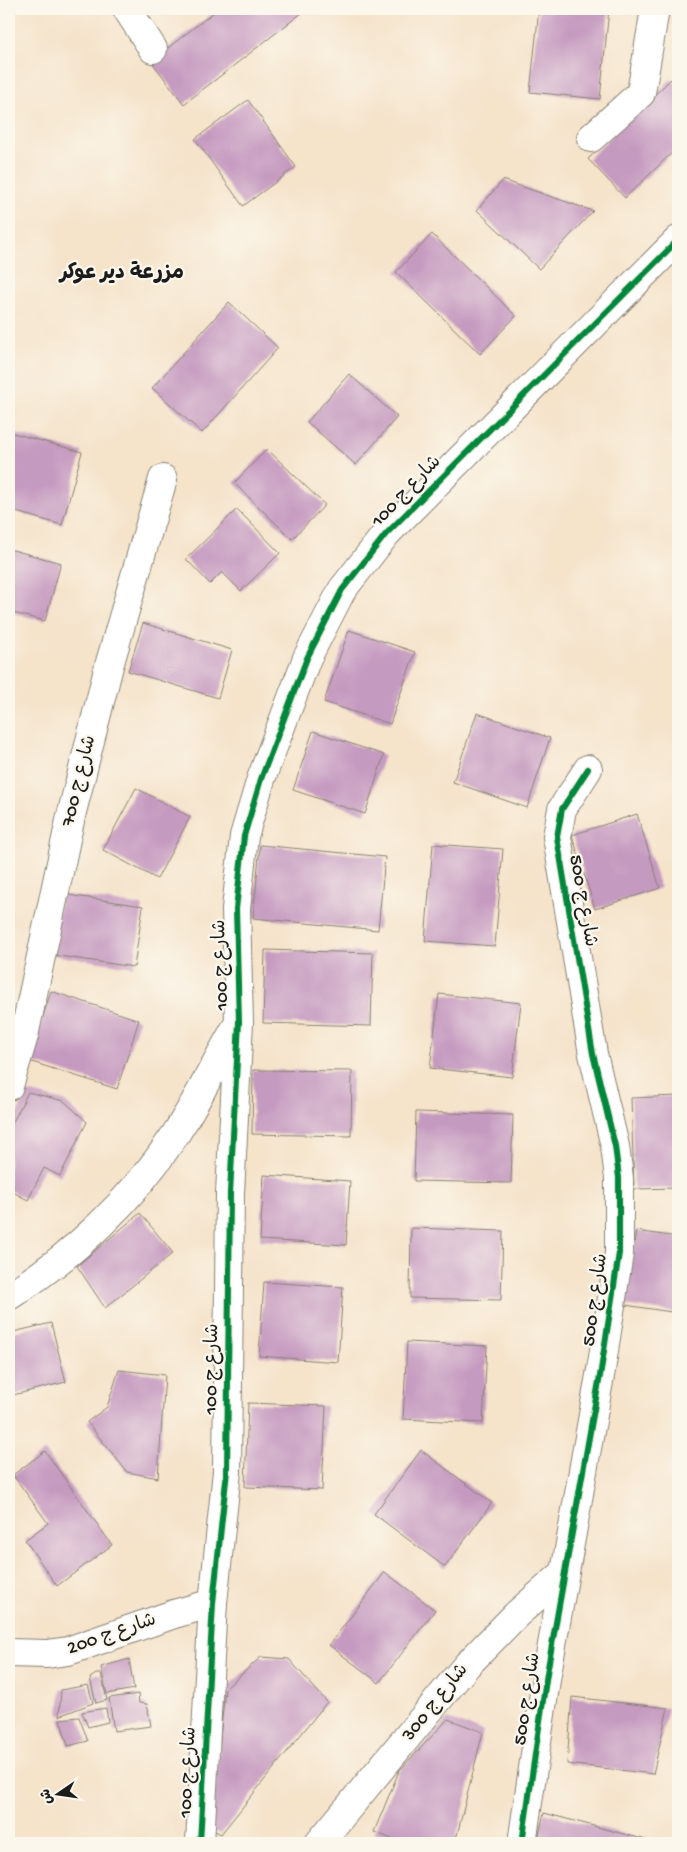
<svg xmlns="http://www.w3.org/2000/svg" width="687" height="1852" viewBox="0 0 687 1852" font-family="'Gochi Hand','Playpen Sans Arabic',sans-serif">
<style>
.building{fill:#c59ac0}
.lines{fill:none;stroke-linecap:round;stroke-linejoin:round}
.minor-casing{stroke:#888073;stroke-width:30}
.minor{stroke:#fff;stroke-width:28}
.cycleway-casing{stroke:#fbf7ec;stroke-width:9}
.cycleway{stroke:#00873e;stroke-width:6}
.labels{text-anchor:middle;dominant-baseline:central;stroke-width:4.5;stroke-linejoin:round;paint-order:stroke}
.street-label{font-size:19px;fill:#1c1c1c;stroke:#fbf7ec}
.quarter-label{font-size:21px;font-weight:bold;fill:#1c1c1c;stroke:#fbf7ec}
</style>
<rect width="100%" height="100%" fill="#fbf7ec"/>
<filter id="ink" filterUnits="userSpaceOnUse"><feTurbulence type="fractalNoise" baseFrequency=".02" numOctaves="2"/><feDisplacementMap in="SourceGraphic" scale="10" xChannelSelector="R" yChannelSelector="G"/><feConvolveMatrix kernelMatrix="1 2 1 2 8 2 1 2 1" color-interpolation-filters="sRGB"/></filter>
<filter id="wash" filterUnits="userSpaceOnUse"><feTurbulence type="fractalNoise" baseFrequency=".0096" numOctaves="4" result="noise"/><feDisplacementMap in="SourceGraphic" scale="20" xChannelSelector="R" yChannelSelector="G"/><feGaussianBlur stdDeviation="1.12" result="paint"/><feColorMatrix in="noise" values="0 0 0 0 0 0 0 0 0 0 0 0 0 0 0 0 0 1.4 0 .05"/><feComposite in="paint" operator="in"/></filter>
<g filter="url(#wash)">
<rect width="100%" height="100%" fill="#f5e3ca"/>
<g id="blocks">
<g class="building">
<path d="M 218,9 L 307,9 L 184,104 L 151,61 Z"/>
<path d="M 539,9 L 609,9 L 600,99 L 530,92 Z"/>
<path d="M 671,79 L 678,86 L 678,147 L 625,198 L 588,159 Z"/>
<path d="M 248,100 L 296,167 L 243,206 L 195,139 Z"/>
<path d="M 503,180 L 593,211 L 539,269 L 477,210 Z"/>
<path d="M 432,234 L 516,316 L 480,354 L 396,272 Z"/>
<path d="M 229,302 L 278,348 L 202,433 L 152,388 Z"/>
<path d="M 349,374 L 397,417 L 356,465 L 307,422 Z"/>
<path d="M 9,432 L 82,452 L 62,525 L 9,510 Z"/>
<path d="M 267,449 L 325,505 L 292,539 L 234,483 Z"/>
<path d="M 237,509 L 280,553 L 241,591 L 222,572 L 210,584 L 186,559 Z"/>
<path d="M 9,549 L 61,563 L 45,621 L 9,612 Z"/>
<path d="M 143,623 L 232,650 L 218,698 L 128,671 Z"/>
<path d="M 349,630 L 415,652 L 390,724 L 324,702 Z"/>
<path d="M 477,713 L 550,738 L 527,808 L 453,782 Z"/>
<path d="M 313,731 L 384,755 L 365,814 L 293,790 Z"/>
<path d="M 136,788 L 190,817 L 157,879 L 103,850 Z"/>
<path d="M 637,814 L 660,888 L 595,909 L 572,835 Z"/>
<path d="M 433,844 L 503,849 L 495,946 L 425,941 Z"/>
<path d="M 260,845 L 385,857 L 378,930 L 253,918 Z"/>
<path d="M 61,894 L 143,906 L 134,967 L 52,955 Z"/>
<path d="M 265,950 L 373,953 L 371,1026 L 263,1023 Z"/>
<path d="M 51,991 L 139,1020 L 117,1089 L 29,1061 Z"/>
<path d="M 439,994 L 521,1003 L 512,1077 L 430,1068 Z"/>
<path d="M 253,1070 L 352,1071 L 351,1136 L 252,1134 Z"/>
<path d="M 28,1092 L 64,1101 L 87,1122 L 60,1176 L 44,1168 L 28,1200 L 9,1190 L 9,1130 Z"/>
<path d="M 678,1096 L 678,1188 L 634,1189 L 631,1098 Z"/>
<path d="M 416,1112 L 513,1115 L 511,1183 L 414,1181 Z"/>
<path d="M 264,1175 L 350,1181 L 346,1245 L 260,1240 Z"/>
<path d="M 140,1213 L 173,1253 L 105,1308 L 77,1266 Z"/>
<path d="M 411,1228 L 503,1231 L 501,1300 L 410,1298 Z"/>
<path d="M 636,1231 L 678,1237 L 678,1313 L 625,1305 Z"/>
<path d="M 264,1282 L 343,1287 L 338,1362 L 259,1356 Z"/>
<path d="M 51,1323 L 66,1382 L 9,1396 L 9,1333 Z"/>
<path d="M 407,1342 L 487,1346 L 483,1423 L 403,1419 Z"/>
<path d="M 119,1370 L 165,1375 L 158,1478 L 127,1472 L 87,1422 L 107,1407 Z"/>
<path d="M 248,1403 L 326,1406 L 322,1490 L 245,1487 Z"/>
<path d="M 421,1450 L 492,1503 L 445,1567 L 374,1514 Z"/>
<path d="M 45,1451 L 112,1545 L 57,1586 L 25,1540 L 48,1523 L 13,1475 Z"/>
<path d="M 385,1572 L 435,1610 L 379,1683 L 329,1645 Z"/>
<path d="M 261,1657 L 289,1659 L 327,1702 L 221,1834 L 211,1829 L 225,1689 Z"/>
<path d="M 129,1659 L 134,1689 L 107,1694 L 101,1667 Z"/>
<path d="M 96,1674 L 101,1674 L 107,1700 L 96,1703 L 90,1678 Z"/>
<path d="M 88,1685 L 93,1703 L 59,1716 L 61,1690 Z"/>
<path d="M 138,1694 L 139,1703 L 147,1704 L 151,1726 L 114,1731 L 109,1698 Z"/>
<path d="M 572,1697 L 668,1708 L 653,1774 L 567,1764 Z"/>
<path d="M 106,1708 L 108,1722 L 88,1727 L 82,1712 Z"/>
<path d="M 79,1717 L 88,1741 L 68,1746 L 60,1719 Z"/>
<path d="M 448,1719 L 483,1732 L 455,1843 L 402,1843 L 374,1832 L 399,1771 Z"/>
<path d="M 544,1813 L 658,1843 L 537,1843 Z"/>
</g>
</g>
</g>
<g filter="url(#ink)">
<use href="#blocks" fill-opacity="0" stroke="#888073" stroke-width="1"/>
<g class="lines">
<g class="minor-casing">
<g id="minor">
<path d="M 127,9 L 153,49"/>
<path d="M 591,138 L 641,93 L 655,9"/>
<path d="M 9,1086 L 24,1036 L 71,816 L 109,666 L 163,479"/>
<path d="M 9,1296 C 74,1255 133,1199 175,1135 C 197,1102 216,1061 237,1026"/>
<path d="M 9,1653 L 47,1654 L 68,1651 L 174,1614 L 213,1603"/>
<path d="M 200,1843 L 213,1603 L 227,1471 L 230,1193 L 239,1022 L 236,909 L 244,836 L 261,779 L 307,658 L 342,590 L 386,534 L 678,240"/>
<path d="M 319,1843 L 467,1665 L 517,1614 L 564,1573"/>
<path d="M 522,1843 L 547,1673 L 601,1370 L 619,1253 L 619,1178 L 615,1146 L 593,1054 L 557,837 L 562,809 L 588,769"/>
</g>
</g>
<use href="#minor" class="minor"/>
<g class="cycleway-casing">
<g id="cycleway">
<path d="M 200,1843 L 213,1603 L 227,1471 L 230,1193 L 239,1022 L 236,909 L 244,836 L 261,779 L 307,658 L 342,590 L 386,534 L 678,240"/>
<path d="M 522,1843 L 547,1673 L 601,1370 L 619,1253 L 619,1178 L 615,1146 L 593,1054 L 557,837 L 562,809 L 588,769"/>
</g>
</g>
<use href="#cycleway" class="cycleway"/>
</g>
</g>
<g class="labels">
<g class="street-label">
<text transform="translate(407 492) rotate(-46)">شارع ج 100</text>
<text transform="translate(80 781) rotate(-76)">شارع ج 700</text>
<text transform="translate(582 901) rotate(80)">شارع ج 500</text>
<text transform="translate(222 965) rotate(-92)">شارع ج 100</text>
<text transform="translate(596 1300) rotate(-82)">شارع ج 500</text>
<text transform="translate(213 1369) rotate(-89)">شارع ج 100</text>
<text transform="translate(112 1635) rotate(-19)">شارع ج 200</text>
<text transform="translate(528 1699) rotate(-81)">شارع ج 500</text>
<text transform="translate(436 1703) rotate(-51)">شارع ج 300</text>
<text transform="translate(189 1772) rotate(-87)">شارع ج 100</text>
</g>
<g class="quarter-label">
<text x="122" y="274">مزرعة دير عوكر</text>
</g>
</g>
<rect width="687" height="1852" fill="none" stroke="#fbf7ec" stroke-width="30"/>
<g transform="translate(58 1794) rotate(257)" stroke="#fbf7ec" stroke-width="4" paint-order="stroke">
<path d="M0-4L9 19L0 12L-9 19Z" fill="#1c1c1c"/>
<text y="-8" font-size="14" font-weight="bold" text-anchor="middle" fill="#1c1c1c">ش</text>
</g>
</svg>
